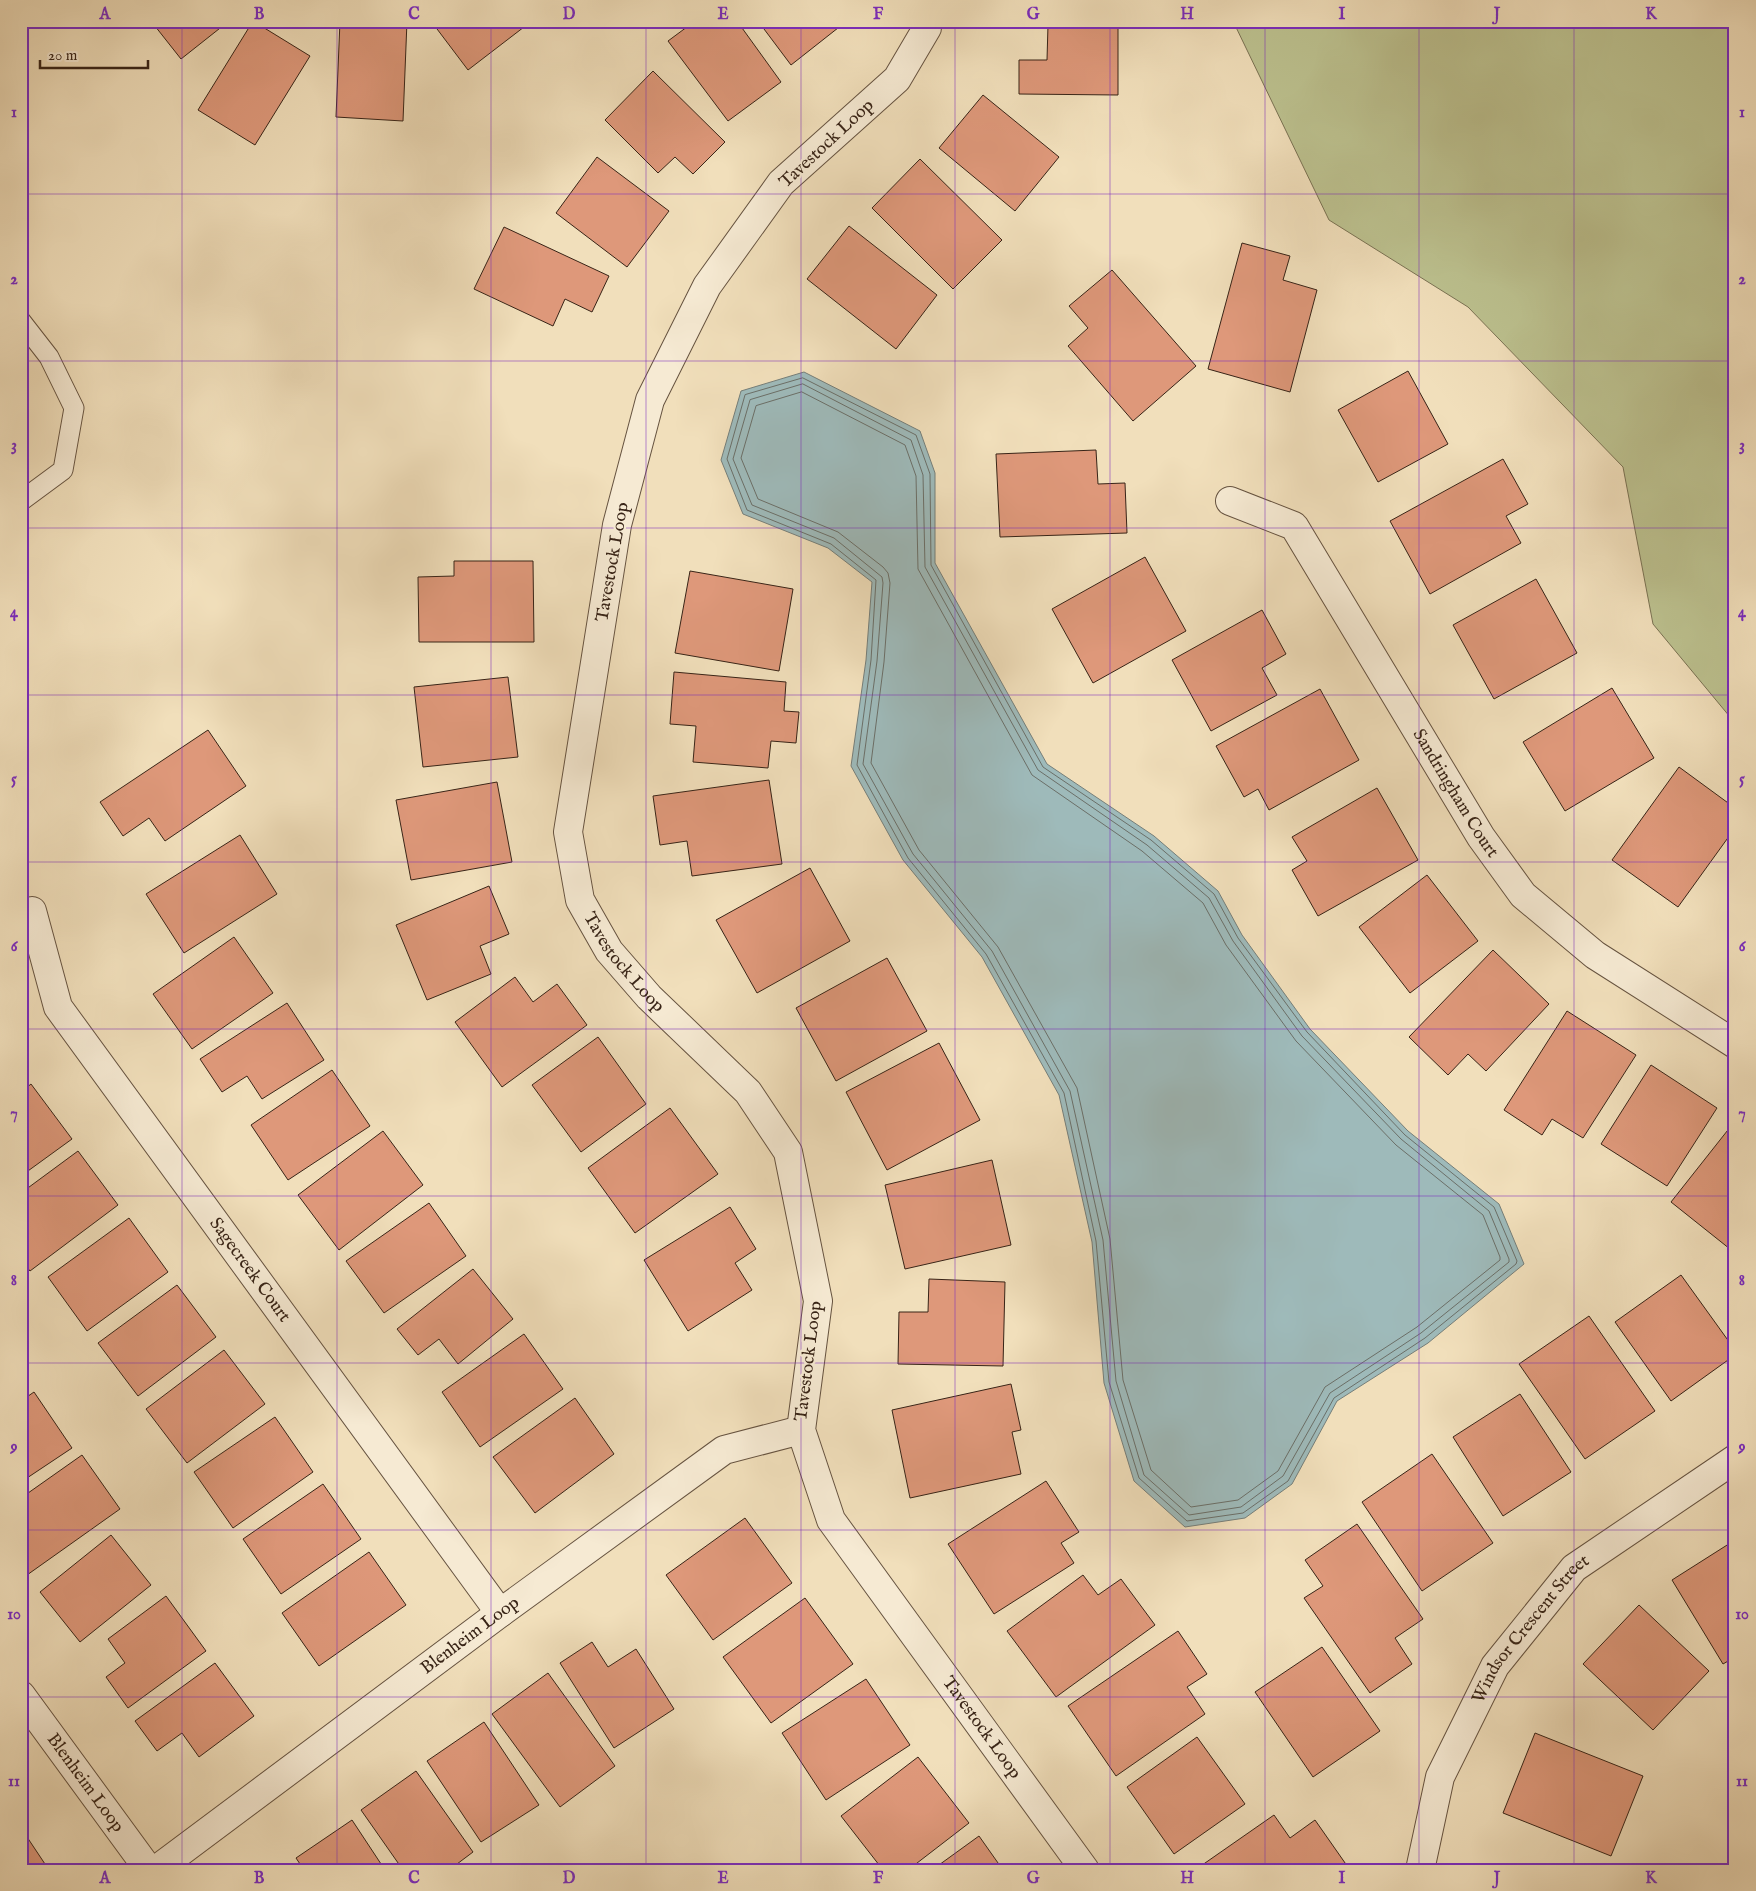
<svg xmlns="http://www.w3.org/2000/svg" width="1756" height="1891" viewBox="0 0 1756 1891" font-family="'IM FELL English',serif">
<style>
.green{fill:#bcc18f;stroke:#7a7253}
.water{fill:#9ebaba;stroke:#757e79}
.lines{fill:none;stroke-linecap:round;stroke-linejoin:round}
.shore{stroke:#6b6f68;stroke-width:1}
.building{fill:#de987a;stroke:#382417}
.lane-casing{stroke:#665340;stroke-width:21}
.street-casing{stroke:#665340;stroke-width:30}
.lane{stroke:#f6ead3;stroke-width:19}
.street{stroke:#f6ead3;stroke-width:28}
.grid{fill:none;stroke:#7b2cbf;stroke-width:1;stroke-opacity:0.55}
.labels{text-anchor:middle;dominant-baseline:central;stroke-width:4.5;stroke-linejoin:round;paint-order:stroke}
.street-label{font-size:18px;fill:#382417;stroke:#f6ead3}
.neatline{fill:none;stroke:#7b2cbf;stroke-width:2}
.grid-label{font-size:16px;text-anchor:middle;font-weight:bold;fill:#7b2cbf}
</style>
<rect width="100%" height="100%" fill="#f1dfbb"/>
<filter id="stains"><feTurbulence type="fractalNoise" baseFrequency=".004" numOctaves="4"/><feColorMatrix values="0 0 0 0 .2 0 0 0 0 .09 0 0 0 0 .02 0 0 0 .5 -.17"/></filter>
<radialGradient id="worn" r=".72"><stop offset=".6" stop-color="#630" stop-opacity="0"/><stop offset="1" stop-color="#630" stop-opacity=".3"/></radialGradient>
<path class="green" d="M 1233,21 L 1735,21 L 1735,723 L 1653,624 L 1623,467 L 1468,307 L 1329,220 Z"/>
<path class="water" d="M 804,372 L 920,431 L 935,473 L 935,563 L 1047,764 L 1154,836 L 1218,891 L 1242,935 L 1310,1029 L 1408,1131 L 1499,1204 L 1524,1264 L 1428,1343 L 1337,1401 L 1292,1484 L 1245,1518 L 1185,1527 L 1134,1481 L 1104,1383 L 1092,1242 L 1059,1095 L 982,957 L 903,860 L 851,766 L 866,660 L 872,582 L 828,548 L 743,514 L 721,460 L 741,391 Z"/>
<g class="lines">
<g class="shore">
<path d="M 803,378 L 916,435 L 930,474 L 931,565 L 1043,767 L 1151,840 L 1214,894 L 1238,938 L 1307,1032 L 1405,1135 L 1494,1207 L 1517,1261 L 1516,1264 L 1425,1338 L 1334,1398 L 1288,1481 L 1243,1513 L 1187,1521 L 1139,1478 L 1109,1382 L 1096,1241 L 1064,1093 L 986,954 L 908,858 L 857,765 L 871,660 L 876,580 L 831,544 L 747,510 L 727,459 L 745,395 Z"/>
<path d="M 803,384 L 911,440 L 923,475 L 925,567 L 1038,770 L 1147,845 L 1209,898 L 1233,941 L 1302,1036 L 1401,1139 L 1489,1211 L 1509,1259 L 1509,1262 L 1421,1333 L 1330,1393 L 1283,1476 L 1241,1507 L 1189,1515 L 1144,1475 L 1116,1381 L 1103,1240 L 1070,1091 L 992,951 L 913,854 L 863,764 L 877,661 L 883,583 L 882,577 L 834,538 L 752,505 L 733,459 L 750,400 Z"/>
<path d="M 802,392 L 905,445 L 916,476 L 918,569 L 1032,775 L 1142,851 L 1203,903 L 1226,945 L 1296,1041 L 1396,1145 L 1483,1215 L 1500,1257 L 1500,1260 L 1417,1327 L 1325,1387 L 1278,1471 L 1238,1500 L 1191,1507 L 1151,1470 L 1123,1380 L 1110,1239 L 1077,1088 L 998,947 L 919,850 L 871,763 L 884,662 L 890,583 L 888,573 L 883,567 L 838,532 L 758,499 L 741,458 L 756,406 Z"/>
</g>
</g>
<g class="building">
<path d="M 151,21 L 229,21 L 181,59 Z"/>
<path d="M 253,21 L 310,56 L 255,145 L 198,110 Z"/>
<path d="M 340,21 L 407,21 L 403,121 L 336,117 Z"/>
<path d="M 431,21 L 520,21 L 524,27 L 468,70 Z"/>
<path d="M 695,21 L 737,21 L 781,82 L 728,121 L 668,41 Z"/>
<path d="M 758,21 L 841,21 L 843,24 L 791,65 Z"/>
<path d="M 1048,25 L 1118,26 L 1118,95 L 1019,94 L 1019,60 L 1047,60 Z"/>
<path d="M 653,71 L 725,142 L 693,174 L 675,157 L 658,173 L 605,120 Z"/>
<path d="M 983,95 L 1059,157 L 1015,211 L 939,148 Z"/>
<path d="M 597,157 L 669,211 L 627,267 L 556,213 Z"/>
<path d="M 920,159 L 1002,240 L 953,289 L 872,208 Z"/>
<path d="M 849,226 L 937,295 L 896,349 L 807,279 Z"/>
<path d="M 504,227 L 609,276 L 592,312 L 565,299 L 553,326 L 474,289 Z"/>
<path d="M 1242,243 L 1290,256 L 1283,280 L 1317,290 L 1290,392 L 1208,369 Z"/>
<path d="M 1112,270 L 1196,366 L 1133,421 L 1068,346 L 1088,328 L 1069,306 Z"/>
<path d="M 1408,371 L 1448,444 L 1378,482 L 1338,410 Z"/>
<path d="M 1096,450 L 1098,484 L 1125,483 L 1127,533 L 1000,537 L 996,454 Z"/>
<path d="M 1503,459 L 1528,504 L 1506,516 L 1521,543 L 1430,594 L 1390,521 Z"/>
<path d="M 1145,557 L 1186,631 L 1093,683 L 1052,609 Z"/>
<path d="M 454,561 L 533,561 L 534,642 L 419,642 L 418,577 L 454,576 Z"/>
<path d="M 690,571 L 793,589 L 779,671 L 675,653 Z"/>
<path d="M 1536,579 L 1577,653 L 1494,699 L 1453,625 Z"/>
<path d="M 1262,610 L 1286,654 L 1262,668 L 1277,695 L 1211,731 L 1172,660 Z"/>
<path d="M 674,672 L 786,682 L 784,711 L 799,712 L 796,743 L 771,741 L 768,768 L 693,762 L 696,726 L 670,724 Z"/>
<path d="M 508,677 L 518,757 L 423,767 L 414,687 Z"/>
<path d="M 1612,688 L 1654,758 L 1565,811 L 1523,742 Z"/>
<path d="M 1320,689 L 1359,760 L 1269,810 L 1258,789 L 1244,797 L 1216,746 Z"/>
<path d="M 208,730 L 246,786 L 165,841 L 149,818 L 123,836 L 100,802 Z"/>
<path d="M 1679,767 L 1735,808 L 1735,828 L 1678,907 L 1612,860 Z"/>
<path d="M 769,780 L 782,864 L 692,876 L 687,841 L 660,845 L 653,796 Z"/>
<path d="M 497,782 L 512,862 L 411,880 L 396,800 Z"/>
<path d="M 1377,788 L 1418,860 L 1318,916 L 1292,870 L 1307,861 L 1292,837 Z"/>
<path d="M 240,835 L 277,894 L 184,953 L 146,894 Z"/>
<path d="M 810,868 L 850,941 L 757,993 L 716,920 Z"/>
<path d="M 1427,875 L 1478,941 L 1410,993 L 1359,927 Z"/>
<path d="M 489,886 L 509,934 L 480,946 L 491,974 L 427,1000 L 396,925 Z"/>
<path d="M 234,937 L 273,993 L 192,1049 L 153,994 Z"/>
<path d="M 1493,950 L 1549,1004 L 1486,1071 L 1468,1054 L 1448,1075 L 1409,1037 Z"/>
<path d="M 887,958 L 927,1031 L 836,1081 L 796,1008 Z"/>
<path d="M 515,977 L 533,1002 L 557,984 L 587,1025 L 502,1087 L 455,1022 Z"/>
<path d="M 287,1003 L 324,1060 L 262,1099 L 247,1076 L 222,1092 L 200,1059 Z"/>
<path d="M 1567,1011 L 1636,1055 L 1583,1138 L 1552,1119 L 1542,1135 L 1504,1110 Z"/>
<path d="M 598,1037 L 646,1104 L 581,1152 L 532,1085 Z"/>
<path d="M 939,1043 L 980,1120 L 887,1170 L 846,1092 Z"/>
<path d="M 1651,1065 L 1717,1108 L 1667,1186 L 1601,1144 Z"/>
<path d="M 332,1070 L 370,1126 L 288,1180 L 251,1125 Z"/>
<path d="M 31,1084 L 72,1139 L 21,1176 L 21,1092 Z"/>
<path d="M 670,1108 L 718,1174 L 635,1233 L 588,1168 Z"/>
<path d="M 1735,1121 L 1735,1253 L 1671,1202 Z"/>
<path d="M 383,1131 L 423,1185 L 339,1250 L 298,1195 Z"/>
<path d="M 78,1151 L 118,1205 L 30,1271 L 21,1260 L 21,1193 Z"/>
<path d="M 992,1160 L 1011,1245 L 905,1269 L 885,1185 Z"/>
<path d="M 429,1203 L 466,1256 L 384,1313 L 346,1261 Z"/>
<path d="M 730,1207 L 756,1249 L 735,1263 L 752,1290 L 688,1331 L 644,1260 Z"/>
<path d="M 129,1218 L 168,1272 L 87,1331 L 48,1277 Z"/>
<path d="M 473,1269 L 513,1319 L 458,1364 L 439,1339 L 418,1355 L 397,1329 Z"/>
<path d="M 1681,1275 L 1735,1350 L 1735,1355 L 1671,1401 L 1615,1322 Z"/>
<path d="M 929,1279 L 1005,1282 L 1003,1366 L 898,1364 L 899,1312 L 928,1312 Z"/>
<path d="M 177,1285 L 216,1337 L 138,1396 L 98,1343 Z"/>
<path d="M 1589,1316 L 1655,1411 L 1585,1459 L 1519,1364 Z"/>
<path d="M 524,1334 L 563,1389 L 480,1447 L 442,1392 Z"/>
<path d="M 224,1350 L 265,1404 L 187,1463 L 146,1409 Z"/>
<path d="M 1011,1384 L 1021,1430 L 1012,1432 L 1021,1474 L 910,1498 L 892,1410 Z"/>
<path d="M 34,1392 L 72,1448 L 21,1482 L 21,1401 Z"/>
<path d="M 1520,1394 L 1571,1472 L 1503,1516 L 1453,1437 Z"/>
<path d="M 575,1398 L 614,1454 L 535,1513 L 493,1457 Z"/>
<path d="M 275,1417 L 313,1472 L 233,1528 L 194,1472 Z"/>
<path d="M 1432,1454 L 1493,1543 L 1422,1591 L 1362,1502 Z"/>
<path d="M 82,1455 L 120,1509 L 27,1575 L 21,1568 L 21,1498 Z"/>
<path d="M 1046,1481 L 1079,1532 L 1061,1543 L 1074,1563 L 994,1614 L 948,1544 Z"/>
<path d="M 323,1484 L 361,1539 L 281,1594 L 243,1539 Z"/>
<path d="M 745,1518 L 792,1583 L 713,1640 L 666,1575 Z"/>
<path d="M 1357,1524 L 1423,1619 L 1395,1638 L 1412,1664 L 1370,1693 L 1304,1598 L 1323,1586 L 1305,1560 Z"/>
<path d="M 111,1535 L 151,1585 L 80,1642 L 40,1592 Z"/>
<path d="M 1735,1540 L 1735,1657 L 1723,1664 L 1672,1580 Z"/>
<path d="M 369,1552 L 406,1605 L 319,1666 L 282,1613 Z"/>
<path d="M 1083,1575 L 1098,1595 L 1121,1579 L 1155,1625 L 1056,1697 L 1007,1631 Z"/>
<path d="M 166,1596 L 206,1651 L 128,1708 L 106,1677 L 125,1663 L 108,1639 Z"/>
<path d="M 805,1598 L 853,1664 L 771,1723 L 723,1657 Z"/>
<path d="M 1639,1605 L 1709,1671 L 1653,1730 L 1583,1664 Z"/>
<path d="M 1178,1631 L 1207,1674 L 1187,1687 L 1205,1714 L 1116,1776 L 1068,1706 Z"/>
<path d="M 592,1642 L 608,1667 L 636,1649 L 674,1709 L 614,1748 L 560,1663 Z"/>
<path d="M 1322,1647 L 1380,1731 L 1313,1777 L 1255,1692 Z"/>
<path d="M 215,1663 L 254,1716 L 199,1757 L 182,1733 L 157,1751 L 135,1721 Z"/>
<path d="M 548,1673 L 615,1766 L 560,1807 L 492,1714 Z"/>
<path d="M 866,1679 L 910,1745 L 826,1800 L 782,1733 Z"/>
<path d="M 484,1722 L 539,1805 L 481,1842 L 427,1761 Z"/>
<path d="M 1535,1733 L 1643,1776 L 1611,1856 L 1503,1813 Z"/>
<path d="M 1197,1737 L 1245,1804 L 1174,1854 L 1127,1787 Z"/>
<path d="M 918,1757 L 969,1823 L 908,1870 L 883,1870 L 841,1816 Z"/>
<path d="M 416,1771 L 473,1852 L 449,1870 L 403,1870 L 361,1810 Z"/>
<path d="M 1274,1815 L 1290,1838 L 1315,1820 L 1350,1870 L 1195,1870 Z"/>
<path d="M 352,1820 L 385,1870 L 304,1870 L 296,1858 Z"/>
<path d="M 21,1828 L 49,1870 L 21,1870 Z"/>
<path d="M 979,1836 L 1003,1870 L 932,1870 Z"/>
</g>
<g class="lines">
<g class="lane-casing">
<path id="lane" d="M 21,321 L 49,357 L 74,408 L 63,470 L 21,501"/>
</g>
<g class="street-casing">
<g id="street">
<path id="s1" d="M 927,21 L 927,28 L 897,79 L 781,183 L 707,286 L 650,400 L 617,525 L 568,832 L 580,900 L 609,951 L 649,997 L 748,1092 L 788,1152 L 818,1301 L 801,1430 L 831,1520 L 1085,1870"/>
<path id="s2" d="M 1230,501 L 1294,526 L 1481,837 L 1523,895 L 1595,955 L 1735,1044"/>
<path id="s3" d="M 32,911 L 58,1007 L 500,1613"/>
<path id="s4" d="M 21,1695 L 149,1870"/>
<path id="s5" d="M 156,1870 L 500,1613 L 724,1450 L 801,1430"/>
<path id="s6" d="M 1420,1870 L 1440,1777 L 1495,1666 L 1574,1568 L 1735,1459"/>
</g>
</g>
<use href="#lane" class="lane"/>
<use href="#street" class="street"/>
</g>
<path class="grid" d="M 182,21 L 182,1870M 337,21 L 337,1870M 491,21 L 491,1870M 646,21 L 646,1870M 801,21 L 801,1870M 955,21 L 955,1870M 1110,21 L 1110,1870M 1265,21 L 1265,1870M 1419,21 L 1419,1870M 1574,21 L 1574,1870M 21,194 L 1735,194M 21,361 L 1735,361M 21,528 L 1735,528M 21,695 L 1735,695M 21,862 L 1735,862M 21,1029 L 1735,1029M 21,1196 L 1735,1196M 21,1363 L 1735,1363M 21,1530 L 1735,1530M 21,1697 L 1735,1697"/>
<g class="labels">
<g class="street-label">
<text transform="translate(827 144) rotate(-43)">Tavestock Loop</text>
<text transform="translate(613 562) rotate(-80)">Tavestock Loop</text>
<text stroke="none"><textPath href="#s2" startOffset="381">Sandringham Court</textPath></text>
<text stroke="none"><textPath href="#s1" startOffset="1062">Tavestock Loop</textPath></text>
<text stroke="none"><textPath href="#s3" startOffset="425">Sagecreek Court</textPath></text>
<text transform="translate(809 1361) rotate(-83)">Tavestock Loop</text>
<text stroke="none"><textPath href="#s6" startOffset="270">Windsor Crescent Street</textPath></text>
<text stroke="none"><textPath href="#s5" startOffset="392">Blenheim Loop</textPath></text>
<text stroke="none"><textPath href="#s1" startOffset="1948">Tavestock Loop</textPath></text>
<text stroke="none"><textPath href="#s4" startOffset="109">Blenheim Loop</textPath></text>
</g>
</g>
<rect width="1756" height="1891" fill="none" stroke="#f1dfbb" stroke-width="55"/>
<path d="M40 60v8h108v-8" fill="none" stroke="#382417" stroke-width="2.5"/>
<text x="48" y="60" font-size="15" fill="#382417" stroke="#f6ead3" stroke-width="4" paint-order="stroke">20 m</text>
<rect x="28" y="28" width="1700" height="1836" class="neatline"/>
<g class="grid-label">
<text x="105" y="19">A</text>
<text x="259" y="19">B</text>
<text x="414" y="19">C</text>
<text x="569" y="19">D</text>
<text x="723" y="19">E</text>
<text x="878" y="19">F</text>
<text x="1033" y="19">G</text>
<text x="1187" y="19">H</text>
<text x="1342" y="19">I</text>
<text x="1497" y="19">J</text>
<text x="1651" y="19">K</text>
<text x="14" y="117">1</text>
<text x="1742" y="117">1</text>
<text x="14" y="284">2</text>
<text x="1742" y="284">2</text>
<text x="14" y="450">3</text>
<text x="1742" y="450">3</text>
<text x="14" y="617">4</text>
<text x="1742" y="617">4</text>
<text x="14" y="784">5</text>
<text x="1742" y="784">5</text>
<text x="14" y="951">6</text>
<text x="1742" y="951">6</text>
<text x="14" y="1118">7</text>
<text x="1742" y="1118">7</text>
<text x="14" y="1285">8</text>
<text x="1742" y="1285">8</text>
<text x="14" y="1452">9</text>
<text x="1742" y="1452">9</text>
<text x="14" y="1619">10</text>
<text x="1742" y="1619">10</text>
<text x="14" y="1786">11</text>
<text x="1742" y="1786">11</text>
<text x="105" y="1883">A</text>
<text x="259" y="1883">B</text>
<text x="414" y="1883">C</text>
<text x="569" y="1883">D</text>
<text x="723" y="1883">E</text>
<text x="878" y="1883">F</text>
<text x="1033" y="1883">G</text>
<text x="1187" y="1883">H</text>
<text x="1342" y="1883">I</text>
<text x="1497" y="1883">J</text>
<text x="1651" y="1883">K</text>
</g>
<rect width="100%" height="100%" filter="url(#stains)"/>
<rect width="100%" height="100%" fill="url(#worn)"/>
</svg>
